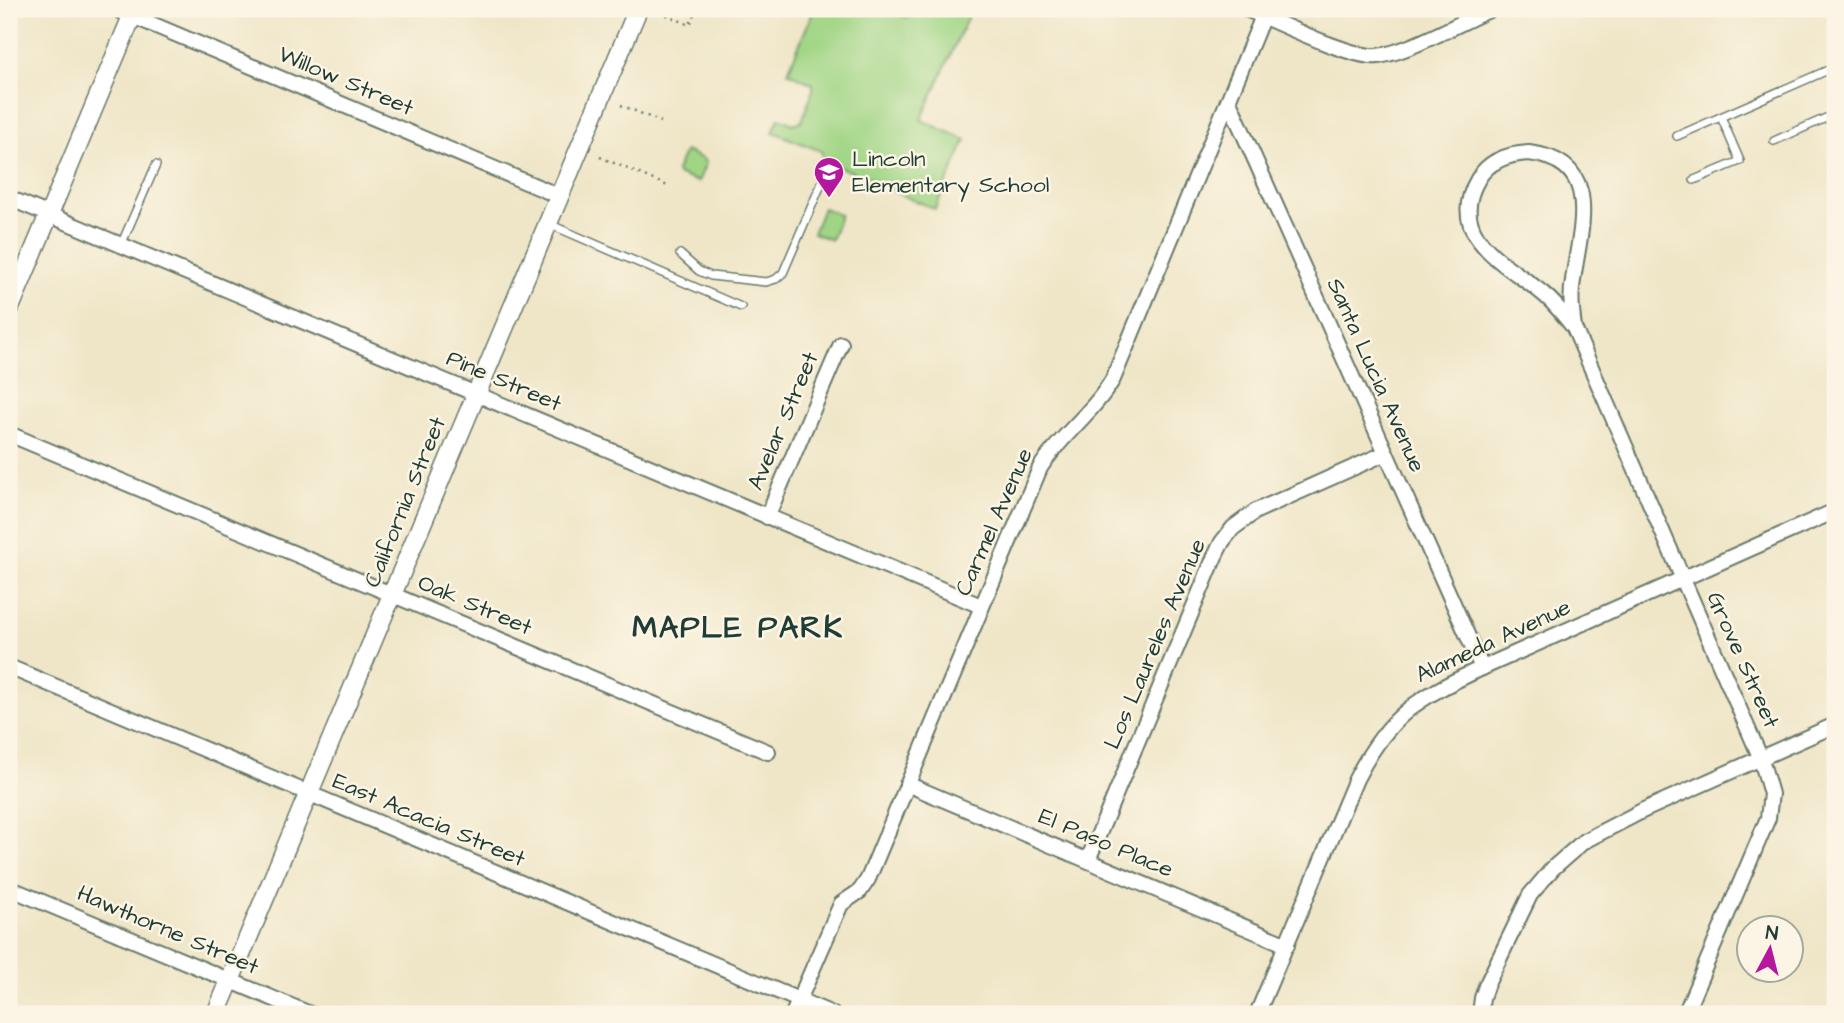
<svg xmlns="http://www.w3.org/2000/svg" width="1844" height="1023" viewBox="0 0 1844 1023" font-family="'Architects Daughter',sans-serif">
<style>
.green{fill:#a0d585;stroke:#60895c;stroke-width:2}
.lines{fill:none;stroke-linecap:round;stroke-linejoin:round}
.service-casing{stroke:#687868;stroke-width:10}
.minor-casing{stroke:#687868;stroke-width:18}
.tertiary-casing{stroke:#687868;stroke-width:21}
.path{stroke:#687868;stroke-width:2.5;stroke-dasharray:2 5;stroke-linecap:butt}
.service{stroke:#fff;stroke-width:7}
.minor{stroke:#fff;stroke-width:14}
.tertiary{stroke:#fff;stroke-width:18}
.labels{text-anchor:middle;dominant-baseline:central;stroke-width:5;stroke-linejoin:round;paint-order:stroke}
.street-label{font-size:23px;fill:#1f3d34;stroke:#fcf5e5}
.poi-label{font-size:23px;fill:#1f3d34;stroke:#fcf5e5;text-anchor:start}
.district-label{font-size:30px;font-weight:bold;letter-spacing:2px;fill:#1f3d34;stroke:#fcf5e5}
</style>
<rect width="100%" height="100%" fill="#fcf5e5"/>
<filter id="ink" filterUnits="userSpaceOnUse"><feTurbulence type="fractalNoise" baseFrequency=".0143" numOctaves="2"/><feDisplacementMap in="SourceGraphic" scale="14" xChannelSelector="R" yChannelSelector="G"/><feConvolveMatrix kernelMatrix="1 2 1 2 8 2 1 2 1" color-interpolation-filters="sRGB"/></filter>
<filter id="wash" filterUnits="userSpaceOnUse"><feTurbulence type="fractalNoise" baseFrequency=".00686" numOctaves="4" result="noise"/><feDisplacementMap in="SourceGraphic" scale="28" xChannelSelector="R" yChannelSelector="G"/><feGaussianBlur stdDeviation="1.57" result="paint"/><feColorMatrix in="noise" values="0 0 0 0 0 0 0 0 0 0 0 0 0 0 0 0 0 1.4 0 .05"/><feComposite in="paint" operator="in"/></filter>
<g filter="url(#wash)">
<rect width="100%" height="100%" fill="#efe6c8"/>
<g class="green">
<path d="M 814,9 L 886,9 L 908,18 L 912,9 L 971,10 L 921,120 L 966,140 L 935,209 L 894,192 L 891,187 L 824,161 L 821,151 L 773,132 L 779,118 L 793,124 L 802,121 L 813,90 L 813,84 L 788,72 Z"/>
<path d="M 685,151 L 703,159 L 706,163 L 698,182 L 677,174 L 676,171 Z"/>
<path d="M 823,208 L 840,215 L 831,240 L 813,233 Z"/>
</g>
</g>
<g filter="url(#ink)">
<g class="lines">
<g class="service-casing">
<g id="service">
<path d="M 1677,136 L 1835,67"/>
<path d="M 1774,141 L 1835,114"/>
<path d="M 1694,180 L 1740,161 L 1721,117"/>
<path d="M 549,224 L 741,307"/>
<path d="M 121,245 L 156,165"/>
<path d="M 680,254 L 699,271 L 711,276 L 766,282 L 776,279 L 783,273 L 822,182"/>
</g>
</g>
<g class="minor-casing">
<g id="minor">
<path d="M 116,9 L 559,196"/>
<path d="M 1246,9 C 1273,20 1352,59 1377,56 C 1407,53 1461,22 1491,9"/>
<path d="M 1229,101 L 1482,668"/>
<path d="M 1529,153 C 1604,162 1580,229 1573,280 C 1570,296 1572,312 1574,328 C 1564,315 1554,302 1541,292 C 1505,263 1445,235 1478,179 C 1489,160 1509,154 1529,153 Z"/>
<path d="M 9,198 L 981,606"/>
<path d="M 1574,328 L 1761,759 L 1771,794 L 1768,818 L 1685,1014"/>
<path d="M 9,434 L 768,752"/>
<path d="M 767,517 L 841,344"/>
<path d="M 9,667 L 832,1014"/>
<path d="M 907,784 L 1287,945"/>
<path d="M 1088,860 L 1215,556 L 1222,542 L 1233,528 L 1256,511 L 1386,453"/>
<path d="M 9,888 L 310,1014"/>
<path d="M 793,1014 L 841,904 L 860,891 L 868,879 L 1040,468 C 1061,435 1093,413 1113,379 L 1263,16"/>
<path d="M 1257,1014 L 1356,779 C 1389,714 1418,698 1482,668 L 1835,511"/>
<path d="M 1480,1014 L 1482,998 L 1486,986 L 1530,895 L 1553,868 L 1584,841 L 1644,810 L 1835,725"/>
</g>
</g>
<g class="tertiary-casing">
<g id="tertiary">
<path d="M 9,310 L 135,9"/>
<path d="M 216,1014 L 638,9"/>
</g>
</g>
<g class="path">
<path d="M 660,12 L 690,25 L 696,9"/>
<path d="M 621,105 L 661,122"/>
<path d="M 600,157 L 670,187"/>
</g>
<use href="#service" class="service"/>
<use href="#minor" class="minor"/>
<use href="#tertiary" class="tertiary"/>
</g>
</g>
<defs>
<g id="school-pin" transform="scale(1.575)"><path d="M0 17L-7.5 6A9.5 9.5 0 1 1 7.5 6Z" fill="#b5179e" stroke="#fcf5e5"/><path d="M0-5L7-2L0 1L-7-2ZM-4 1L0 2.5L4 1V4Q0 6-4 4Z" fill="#fff"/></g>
</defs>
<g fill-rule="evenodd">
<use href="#school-pin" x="829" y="172"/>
</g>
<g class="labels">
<g class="street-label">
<text transform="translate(346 81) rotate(23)">Willow Street</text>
<text transform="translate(1376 375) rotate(66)">Santa Lucia Avenue</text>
<text transform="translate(504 381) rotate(23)">Pine Street</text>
<text transform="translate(783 421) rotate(-67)">Avelar Street</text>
<text transform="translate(405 502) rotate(-68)">California Street</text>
<text transform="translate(994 522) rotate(-66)">Carmel Avenue</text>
<text transform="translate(475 605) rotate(23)">Oak Street</text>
<text transform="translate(1493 641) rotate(-25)">Alameda Avenue</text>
<text transform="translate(1155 644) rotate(-67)">Los Laureles Avenue</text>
<text transform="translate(1743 660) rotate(66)">Grove Street</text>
<text transform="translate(429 820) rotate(23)">East Acacia Street</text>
<text transform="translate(1106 843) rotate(23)">El Paso Place</text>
<text transform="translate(168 930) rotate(23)">Hawthorne Street</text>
</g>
<g class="poi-label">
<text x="852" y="159">Lincoln<tspan x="852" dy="26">Elementary School</tspan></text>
</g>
<g class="district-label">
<text x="738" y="628">MAPLE PARK</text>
</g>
</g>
<rect width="1844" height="1023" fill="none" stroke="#fcf5e5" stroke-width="35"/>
<g transform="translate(1770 949) rotate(7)"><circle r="33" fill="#fcf5e5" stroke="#a4ab9e" stroke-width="2"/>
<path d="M0-5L12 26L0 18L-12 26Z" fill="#b5179e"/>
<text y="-10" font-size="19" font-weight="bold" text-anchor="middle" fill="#1f3d34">N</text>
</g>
</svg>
